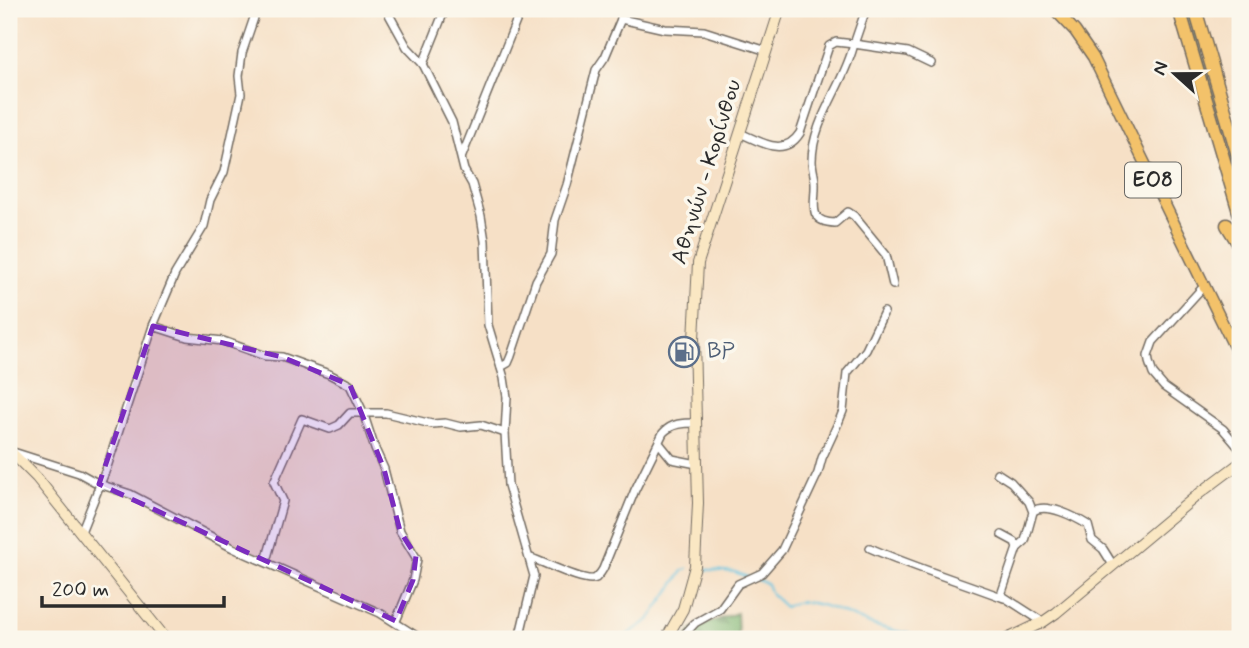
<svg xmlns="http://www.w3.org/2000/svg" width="1249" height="648" viewBox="0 0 1249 648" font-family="Mynerve,sans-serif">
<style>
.green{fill:#a0d485;stroke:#668058;stroke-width:2}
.forest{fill:url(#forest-firs);stroke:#56704e;stroke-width:2}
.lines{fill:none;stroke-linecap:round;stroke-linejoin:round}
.stream{stroke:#64c4e2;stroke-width:2}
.street-casing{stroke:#726a61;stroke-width:10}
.secondary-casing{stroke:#726a61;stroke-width:12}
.primary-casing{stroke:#726a61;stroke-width:13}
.highway-casing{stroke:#726a61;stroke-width:15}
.street{stroke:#fff;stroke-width:7}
.secondary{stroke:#fae7c3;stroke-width:10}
.primary{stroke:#f3c26a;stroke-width:10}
.highway{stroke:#f3c26a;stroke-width:12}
.marked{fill:#7b2cbf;fill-opacity:0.2;stroke:#7b2cbf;stroke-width:5;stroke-dasharray:14 9;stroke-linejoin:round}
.labels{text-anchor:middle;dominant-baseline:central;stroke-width:7;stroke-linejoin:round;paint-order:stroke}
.shield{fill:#fbf7ec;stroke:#696865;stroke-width:2}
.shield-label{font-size:21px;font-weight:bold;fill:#2b2b2b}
.street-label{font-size:23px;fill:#2b2b2b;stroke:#fbf7ec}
.service-label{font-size:23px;fill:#4e5e75;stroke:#fbf7ec;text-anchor:start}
</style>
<defs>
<pattern id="forest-firs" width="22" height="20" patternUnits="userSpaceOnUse" patternTransform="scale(1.75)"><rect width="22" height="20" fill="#80b672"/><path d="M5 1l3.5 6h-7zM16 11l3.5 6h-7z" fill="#69945e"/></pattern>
</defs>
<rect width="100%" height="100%" fill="#fbf7ec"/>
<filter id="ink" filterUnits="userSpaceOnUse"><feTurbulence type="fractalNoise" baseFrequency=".0143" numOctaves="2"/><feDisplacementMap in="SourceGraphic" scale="14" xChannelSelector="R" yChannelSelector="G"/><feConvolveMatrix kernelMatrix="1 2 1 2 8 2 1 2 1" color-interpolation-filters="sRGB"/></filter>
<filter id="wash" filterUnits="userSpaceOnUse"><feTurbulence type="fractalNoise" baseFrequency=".00686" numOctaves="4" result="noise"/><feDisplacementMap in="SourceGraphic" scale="28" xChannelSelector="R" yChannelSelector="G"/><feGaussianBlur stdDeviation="1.57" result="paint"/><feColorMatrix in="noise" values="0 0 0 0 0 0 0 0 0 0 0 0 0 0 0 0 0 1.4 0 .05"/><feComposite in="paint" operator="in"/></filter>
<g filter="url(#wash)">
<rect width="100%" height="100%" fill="#f6e0c6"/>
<path class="green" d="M 1185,9 L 1189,9 L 1240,182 L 1240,194 Z"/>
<path class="forest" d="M 737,613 L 738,639 L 684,639 L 694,628 Z"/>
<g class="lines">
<g class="stream">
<path d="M 700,569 L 735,572 L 747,577"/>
<path d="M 756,579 L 767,584 L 771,594 L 785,607 C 809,592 849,617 873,625 C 893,631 916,635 937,639"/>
<path d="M 621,639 L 649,620 L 683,571 L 688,568"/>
</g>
</g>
</g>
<g filter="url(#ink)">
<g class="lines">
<g class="street-casing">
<g id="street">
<path d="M 386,9 L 407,47 L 423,64 L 452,122 L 464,170 L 472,184 L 481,216 L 485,241 L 488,325 L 504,378 L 507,397 L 505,433 L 508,485 L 534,576 L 519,639"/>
<path d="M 621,9 L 621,19 L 665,29 L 704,31 L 767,51"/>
<path d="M 423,64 L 445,9"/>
<path d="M 740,133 C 761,142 784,158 800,133 L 829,46 L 836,42 L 854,44 L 866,9"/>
<path d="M 462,156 L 521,9"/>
<path d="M 893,285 L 886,255 L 854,216 L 848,212 L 835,223 C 806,222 816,203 815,183 C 815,176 812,169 812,161 C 812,120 845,83 854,44 L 908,52 L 931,63"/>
<path d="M 1204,286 L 1153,342 L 1148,356 L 1149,362 L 1153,374 L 1164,387 L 1223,429 L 1240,449"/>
<path d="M 153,326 L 187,337 L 223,341 L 265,356 L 282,357 L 329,374 L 350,385 L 363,412 L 375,449 L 384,469 L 400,531 L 417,559 L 413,580 L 396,621"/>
<path d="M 501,367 L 508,363 L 511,356 L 536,281 L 551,254 L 555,220 L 567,185 L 596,70 L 605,57 L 621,19"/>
<path d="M 659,443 L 672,459 L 697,464"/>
<path d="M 10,451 L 79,473 L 99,484 L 130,494 L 233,548 L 380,613 L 421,639"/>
<path d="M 997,473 L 1011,482 L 1029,502 L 1033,512 L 1025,541 L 1017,548"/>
<path d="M 1033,511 C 1047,502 1075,517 1088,525 L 1092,540 L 1103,549 L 1113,565"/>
<path d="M 81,532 L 107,467 L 153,326 L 175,274 L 204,226 L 210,200 L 224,172 L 241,94 L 239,76 L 242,53 L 257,9"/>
<path d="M 1002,535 L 1015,542 L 1017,548 L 1001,595 L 1043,622"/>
<path d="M 870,548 C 913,567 959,581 1004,598"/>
<path d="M 531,558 C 544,562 586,584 596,578 C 598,576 602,571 603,569 L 635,490 L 663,433 C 672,423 683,423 696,423"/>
<path d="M 266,561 L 283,501 L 274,482 L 302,419 L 330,429 L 339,425 L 350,413 L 386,413 L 432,424 L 445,423 L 461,427 L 481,425 L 505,433"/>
<path d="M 680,639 L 695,623 L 720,609 L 738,584 L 762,573 L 782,550 L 818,473 L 822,458 L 839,421 L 843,411 L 847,373 L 866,350 L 884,312"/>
</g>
</g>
<g class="secondary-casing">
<g id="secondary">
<path d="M 9,450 L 37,478 L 166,639"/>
<path d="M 666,639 L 683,609 L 695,566 L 698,503 L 694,339 L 698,263 L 780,9"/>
<path d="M 1007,639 L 1043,622 L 1056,613 L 1200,493 L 1240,463"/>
</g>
</g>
<g class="primary-casing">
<path id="primary" d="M 1054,9 L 1075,31 L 1093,57 L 1240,359"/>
</g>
<g class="highway-casing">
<g id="highway">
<path d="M 1179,9 L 1240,215"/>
<path d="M 1195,9 L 1240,162"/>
<path d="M 1227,225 L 1240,246"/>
</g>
</g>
<use href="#street" class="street"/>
<use href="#secondary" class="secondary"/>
<use href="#primary" class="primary"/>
<use href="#highway" class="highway"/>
</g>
</g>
<path class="marked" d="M 153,326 L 282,357 L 350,385 L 384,469 L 400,531 L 416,556 L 413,580 L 396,621 L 99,484 Z"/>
<defs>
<g id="fuel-ring" transform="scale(1.575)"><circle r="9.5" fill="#fbf7ec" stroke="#5c6f8a" stroke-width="1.5"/><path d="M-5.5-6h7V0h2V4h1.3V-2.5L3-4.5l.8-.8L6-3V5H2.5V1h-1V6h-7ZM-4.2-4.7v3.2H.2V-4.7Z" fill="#5c6f8a"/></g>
</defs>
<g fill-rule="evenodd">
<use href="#fuel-ring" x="684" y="352"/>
</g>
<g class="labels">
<rect class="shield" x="1125" y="162.5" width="56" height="35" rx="5"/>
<g class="shield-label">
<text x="1153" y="180">ΕΟ8</text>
</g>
<g class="street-label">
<text transform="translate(707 172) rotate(-73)">Αθηνών - Κορίνθου</text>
</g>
<g class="service-label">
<text x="707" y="352">BP</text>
</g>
</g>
<rect width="1249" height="648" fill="none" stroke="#fbf7ec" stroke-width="35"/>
<g transform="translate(1175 74) rotate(291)" stroke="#fbf7ec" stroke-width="5" paint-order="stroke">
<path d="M0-5L12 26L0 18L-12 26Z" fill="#2b2b2b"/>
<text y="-10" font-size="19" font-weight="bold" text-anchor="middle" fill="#2b2b2b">N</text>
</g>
<path d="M42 596v10h182v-10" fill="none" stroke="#2b2b2b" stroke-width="3.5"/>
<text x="52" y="596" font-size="21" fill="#2b2b2b" stroke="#fbf7ec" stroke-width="5" paint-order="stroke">200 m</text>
</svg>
